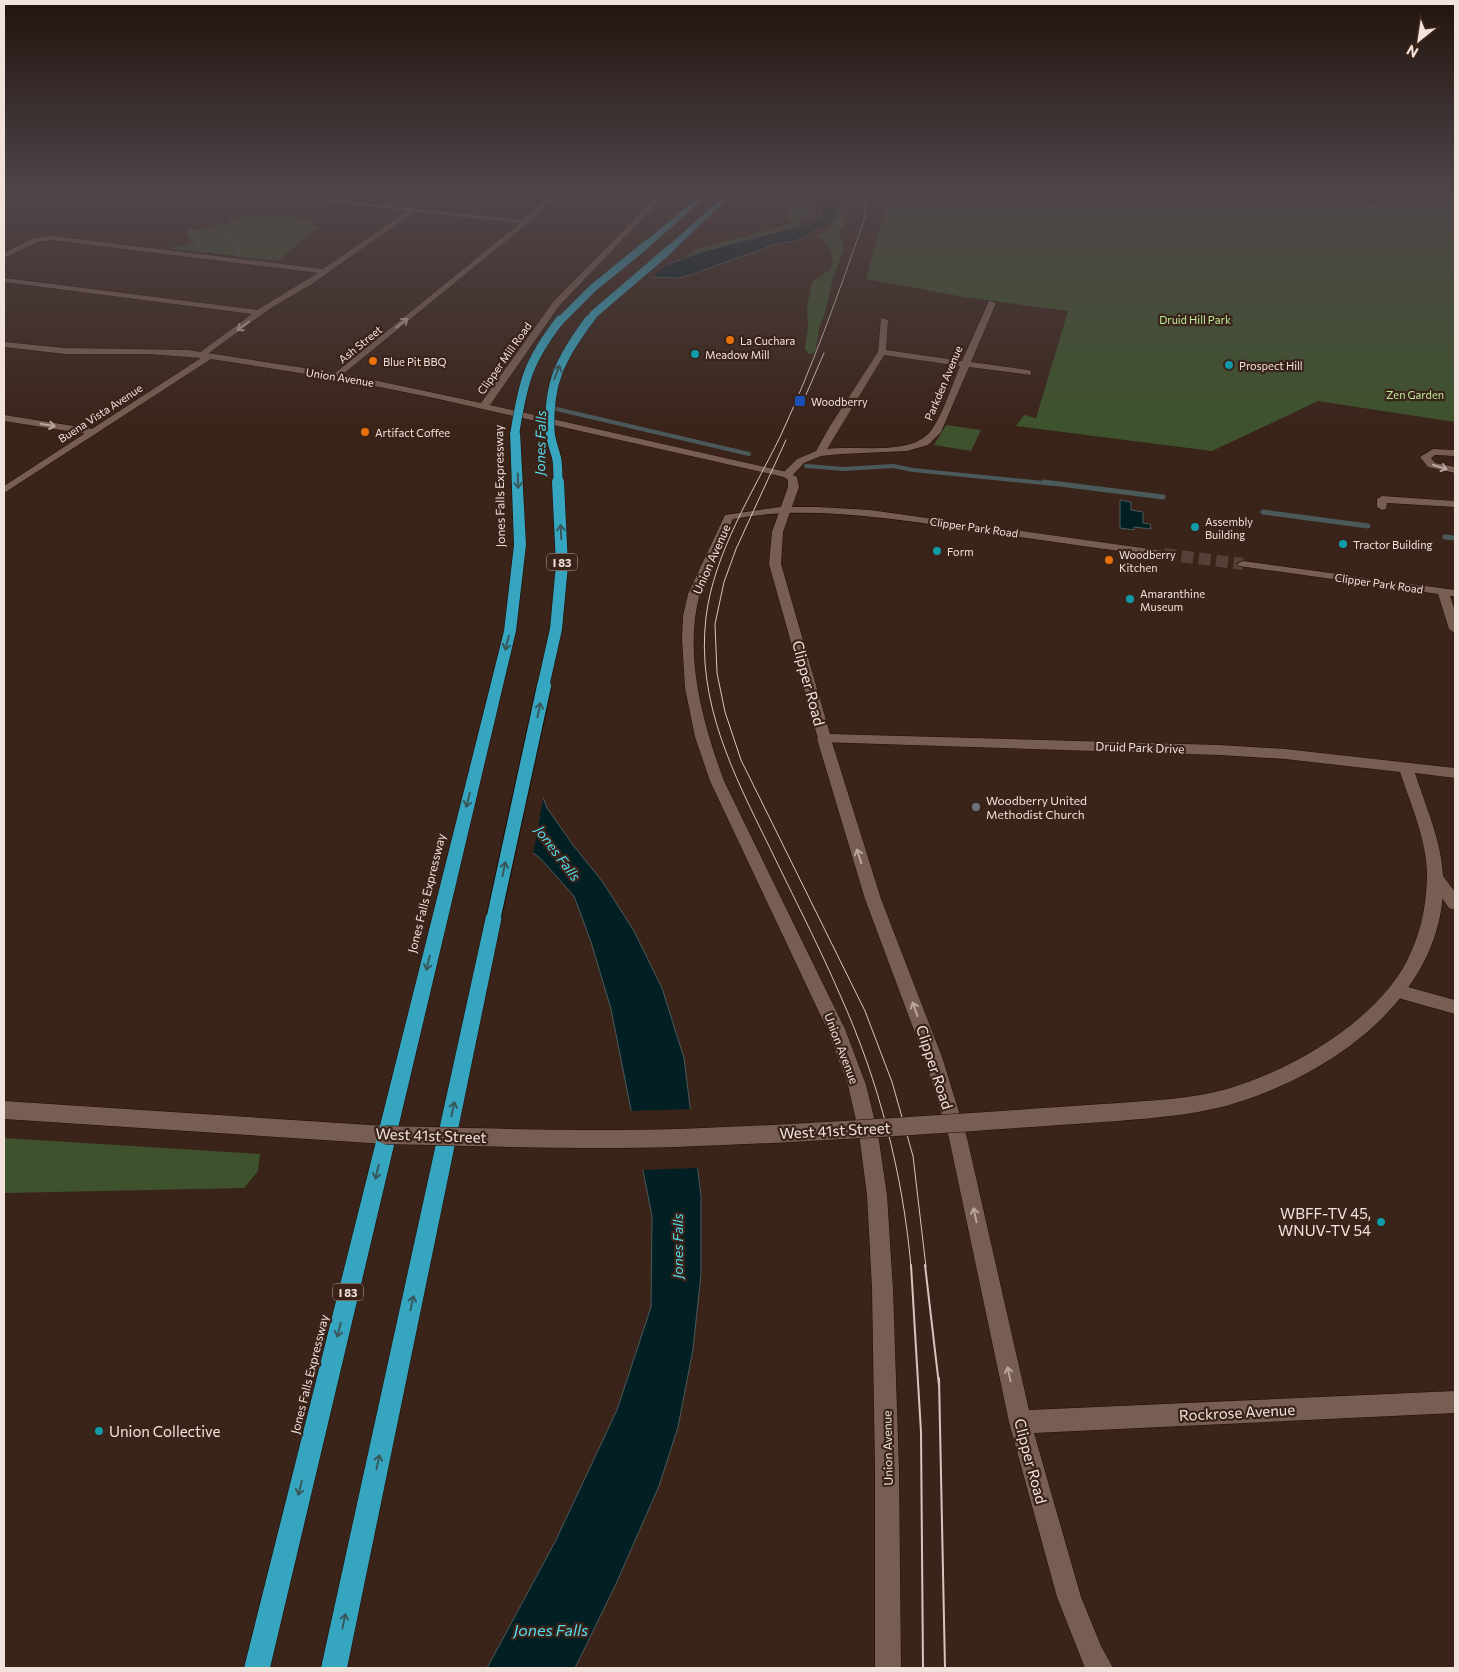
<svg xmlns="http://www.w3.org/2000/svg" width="1459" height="1672" viewBox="0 0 1459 1672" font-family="Commissioner,sans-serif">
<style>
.green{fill:#3e532d}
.water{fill:#021f23;stroke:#4a5a5a}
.pier{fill:#3a241a}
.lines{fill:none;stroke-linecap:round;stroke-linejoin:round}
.stream-far2{stroke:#4a5a5a;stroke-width:3}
.stream-far1{stroke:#4a5a5a;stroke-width:4}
.stream{stroke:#4a5a5a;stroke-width:5}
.street-tunnel{stroke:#554037;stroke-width:12;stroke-dasharray:12 5.5;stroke-linecap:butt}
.street-casing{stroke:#200d05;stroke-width:1}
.secondary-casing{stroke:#200d05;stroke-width:1}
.highway-casing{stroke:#200d05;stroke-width:1}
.street{fill:#775d52;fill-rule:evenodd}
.secondary{fill:#775d52;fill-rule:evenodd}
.highway{fill:#36a6c0;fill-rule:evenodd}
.tram-far1{stroke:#d5c5be;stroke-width:1}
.tram{stroke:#d5c5be;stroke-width:2}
.secondary-bridge-casing{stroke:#200d05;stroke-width:19;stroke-linecap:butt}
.highway-bridge-far3-casing{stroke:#200d05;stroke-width:8;stroke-linecap:butt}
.highway-bridge-far2-casing{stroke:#200d05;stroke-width:10;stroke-linecap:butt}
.highway-bridge-far1-casing{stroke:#200d05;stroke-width:13;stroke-linecap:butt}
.highway-bridge-casing{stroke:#200d05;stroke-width:16;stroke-linecap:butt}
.secondary-bridge{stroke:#775d52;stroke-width:18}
.highway-bridge-far3{stroke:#36a6c0;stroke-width:8}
.highway-bridge-far2{stroke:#36a6c0;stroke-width:9}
.highway-bridge-far1{stroke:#36a6c0;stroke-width:12}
.highway-bridge{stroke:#36a6c0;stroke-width:14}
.oneway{stroke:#baa69e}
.oneway2{stroke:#38585c}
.food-dot{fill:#e8710a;stroke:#3a241a;stroke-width:2}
.culture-dot{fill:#0f9aa8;stroke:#3a241a;stroke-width:2}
.transit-dot{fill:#1a4fb4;stroke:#3a241a;stroke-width:2}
.worship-dot{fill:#6b7280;stroke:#3a241a;stroke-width:2}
.labels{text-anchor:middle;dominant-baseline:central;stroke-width:4.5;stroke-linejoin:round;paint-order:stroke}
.far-park-label{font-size:11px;fill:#beec9a;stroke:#3a241a}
.far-poi-label{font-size:11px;fill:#f1e2dc;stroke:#3a241a;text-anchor:start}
.far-street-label{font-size:11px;fill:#f1e2dc;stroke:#3a241a}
.shield{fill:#3a241a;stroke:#baa9a2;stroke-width:1}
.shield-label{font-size:11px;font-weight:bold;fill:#f1e2dc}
.street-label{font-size:12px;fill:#f1e2dc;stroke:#3a241a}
.poi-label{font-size:12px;fill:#f1e2dc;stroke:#3a241a;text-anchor:start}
.water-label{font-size:14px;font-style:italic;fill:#54dbee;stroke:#3a241a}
.near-street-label{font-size:15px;fill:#f1e2dc;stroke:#3a241a}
.near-poi-label{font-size:15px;fill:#f1e2dc;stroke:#3a241a;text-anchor:end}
.near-water-label{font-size:16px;font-style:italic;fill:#54dbee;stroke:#3a241a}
</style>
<rect width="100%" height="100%" fill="#3a241a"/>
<g class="green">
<path d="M 881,192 L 1455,192 L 1455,422 L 1318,401 L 1212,451 L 1016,426 L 1024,415 L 1036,418 L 1068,311 L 964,297 L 866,279 L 883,215 Z"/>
<path d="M 786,193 L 809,197 L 814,200 L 814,204 L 807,206 L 808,208 L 814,209 L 813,212 L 790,228 L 685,257 L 694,250 L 789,224 L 792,221 L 784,218 L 789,215 L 788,207 L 781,195 Z"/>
<path d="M 837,210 L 844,210 L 850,214 L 844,225 L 839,230 L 844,249 L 833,278 L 825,313 L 819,328 L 816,349 L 814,353 L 809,354 L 805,349 L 808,327 L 807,307 L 812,282 L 831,269 L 833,261 L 831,251 L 827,243 L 817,236 C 829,230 836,225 837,210 Z"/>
<path d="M 264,214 L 318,220 L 309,226 L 319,227 L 308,235 L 278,261 L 167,248 L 192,244 L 185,231 L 230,224 L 227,219 Z"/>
<path d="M 946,425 L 981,430 L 971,451 L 934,445 Z"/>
<path d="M 4,1138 L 260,1154 L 258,1171 L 244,1188 L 4,1193 Z"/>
</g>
<g class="water">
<path d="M 812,192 L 828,192 L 837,204 L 838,216 L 832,222 L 795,241 L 776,244 L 693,274 L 679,278 L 653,277 L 640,281 L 609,304 L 571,352 L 558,374 L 550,401 L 550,424 L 558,449 L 566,535 L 545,657 L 538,743 L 537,782 L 547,808 L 573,845 L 602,881 L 634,931 L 662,988 L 684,1058 L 701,1196 L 701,1274 L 693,1349 L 678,1427 L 659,1486 L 615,1586 L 575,1668 L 487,1668 L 555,1542 L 617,1410 L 651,1307 L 652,1216 L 611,1009 L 591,942 L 574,896 L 540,858 L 499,827 L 482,793 L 475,765 L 480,712 L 505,633 L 530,519 L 525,435 L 525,408 L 530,383 L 539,356 L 553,335 L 591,294 L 616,275 L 625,271 L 666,265 L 704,251 L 799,226 L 815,220 L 820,215 L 821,210 Z"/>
<path d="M 1343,192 L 1378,192 L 1385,197 C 1375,209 1354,200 1343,192 Z"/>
<path d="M 1120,500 L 1131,502 L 1131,510 L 1143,512 L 1143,523 L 1150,524 L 1151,529 L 1134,527 L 1134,530 L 1120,528 Z"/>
</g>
<g class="pier">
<path d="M 671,261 L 648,281 L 632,287 L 621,296 L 598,320 L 561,375 L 552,401 L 552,424 L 560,449 L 569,535 L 548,658 L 540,743 L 539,781 L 544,794 L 533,855 L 497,828 L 479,794 L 472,765 L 478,712 L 503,632 L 527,519 L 522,435 L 523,408 L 528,382 L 551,333 L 614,272 L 624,268 L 658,265 Z"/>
<path d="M 693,1109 L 700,1168 L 640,1170 L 628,1111 Z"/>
</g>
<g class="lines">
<g class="stream-far2">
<path d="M 223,224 L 239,252"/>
<path d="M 190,228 L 199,244"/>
</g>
<g class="stream-far1">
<path d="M 548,407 L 749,454"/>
<path d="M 806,466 L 844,469 L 893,466 L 913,470 L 1054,484"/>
</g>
<g class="stream">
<path d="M 1044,482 L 1163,497"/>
<path d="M 1263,512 L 1368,526"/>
<path d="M 1445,537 L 1455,538"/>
</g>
<path class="street-tunnel" d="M 1164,554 L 1243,564"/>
<g class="street-casing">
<g id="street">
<path d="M 240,192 L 264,192 L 384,205 L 403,192 L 411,192 L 392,206 L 524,220 L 551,192 L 558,192 L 528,223 L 337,379 L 333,376 L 334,374 L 520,223 L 414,212 L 312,284 L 271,308 L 202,358 L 199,357 L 199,353 L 252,314 L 4,282 L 4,278 L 257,310 L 318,273 L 52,240 L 38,242 L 4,258 L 4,253 L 33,238 L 52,236 L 323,269 L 407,211 Z"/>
<path d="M 989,301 L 996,303 L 971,362 L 1028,370 L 1031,371 L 1031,375 L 969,367 L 941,432 L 928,445 L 907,451 L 841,454 L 821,456 L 804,463 L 791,477 L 783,477 L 782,475 L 783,473 L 797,459 L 816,451 L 830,426 L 878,352 L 881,318 L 888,320 L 886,350 L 962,361 ZM 884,355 L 960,366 C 954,381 940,421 930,432 C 910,456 857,445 827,449 Z"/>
<path d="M 4,415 L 93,429 L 98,432 L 93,435 L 4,421 Z"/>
<path d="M 1433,449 L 1455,450 L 1455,456 L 1435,455 L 1431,458 L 1435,463 L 1455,467 L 1455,473 L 1428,467 L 1420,457 Z"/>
<path d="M 1382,496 L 1455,501 L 1455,507 L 1387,503 L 1386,509 L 1382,510 L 1377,507 L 1377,499 Z"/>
<path d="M 780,507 L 817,507 L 870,510 L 1164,551 L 1170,554 L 1164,557 C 1095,548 1026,538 957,528 C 883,518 808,505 733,519 C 722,544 708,567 700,593 C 683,654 703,723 724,781 L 845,1029 L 866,1085 L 878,1134 L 887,1195 L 893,1289 L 899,1469 L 901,1668 L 875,1668 L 875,1469 L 872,1289 L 867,1195 L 859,1134 L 848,1085 L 827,1029 L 710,781 L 695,737 L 685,688 L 682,639 L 683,616 L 688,594 L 724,517 L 725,515 Z"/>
<path d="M 1243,561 L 1455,590 L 1455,596 L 1450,596 L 1455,611 L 1455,633 L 1449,629 L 1438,594 L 1239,566 L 1237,564 Z"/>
<path d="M 824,734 L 829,736 L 831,739 L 881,899 L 942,1057 L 967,1138 L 1029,1410 L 1455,1391 L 1455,1413 L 1034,1433 L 1081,1597 L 1101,1646 L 1113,1668 L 1085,1668 L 1057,1597 L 1009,1422 L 949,1138 L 924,1057 L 865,899 L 817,739 L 819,736 Z"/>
<path d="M 1435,870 L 1440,872 L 1455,892 L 1455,910 L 1449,908 L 1427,876 L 1430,872 Z"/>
<path d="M 1397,984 L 1455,1000 L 1455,1014 L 1391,996 L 1388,991 L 1391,986 Z"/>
</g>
</g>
<g class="secondary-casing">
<g id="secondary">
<path d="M 661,192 L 668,192 L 559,306 L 490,405 L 787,472 L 797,477 L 799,487 L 783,532 L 781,564 L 830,734 L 1219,745 L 1285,749 L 1455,768 L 1455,778 L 1415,773 C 1426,807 1441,840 1443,875 C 1449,995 1329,1077 1226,1106 C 1191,1115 1154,1118 1118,1121 L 1111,1118 L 1109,1112 L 1111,1106 L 1118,1103 C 1154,1100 1192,1099 1227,1089 C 1293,1070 1384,1017 1411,952 C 1422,928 1426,904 1427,878 C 1428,843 1411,805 1400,772 L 1285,759 L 1219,755 L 819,742 L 769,564 L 772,532 L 788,487 L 788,480 L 784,477 L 434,398 L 350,381 L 211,359 L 4,493 L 4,486 L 201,358 L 149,354 L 65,354 L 4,347 L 4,342 L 65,348 L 188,350 L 350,375 L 481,403 L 553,302 Z"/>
<path d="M 4,1101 L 385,1126 L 392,1129 L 394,1135 L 392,1141 L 385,1144 L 4,1119 Z"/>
</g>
</g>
<g class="highway-casing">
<g id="highway">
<path d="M 705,192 L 712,192 L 650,246 L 644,246 L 644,242 Z"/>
<path d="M 728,192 L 735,192 L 674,250 L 668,250 L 668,246 Z"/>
<path d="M 515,429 L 520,432 L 526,545 L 516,631 L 270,1668 L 244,1668 L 504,631 L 514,545 L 510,432 Z"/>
<path d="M 494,910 L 500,911 L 502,916 L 347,1668 L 321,1668 L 486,916 L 488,911 Z"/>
</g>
</g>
<use href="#street" class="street"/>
<use href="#secondary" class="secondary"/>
<use href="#highway" class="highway"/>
<g class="tram-far1">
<path d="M 866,192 L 866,210 L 863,223 C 838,295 812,368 780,437 C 752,494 714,553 706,617 C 696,701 733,773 769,846 C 793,896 819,946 841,997 C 879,1082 903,1174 911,1267"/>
<path d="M 805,397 L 824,353"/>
<path d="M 786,440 L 736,549 L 724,582 L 715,624 L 717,673 L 725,712 L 741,760 L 865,1011 L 892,1082 L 913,1156 L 926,1267"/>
</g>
<g class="tram">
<path d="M 911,1265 L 921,1432 L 923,1668"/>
<path d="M 925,1265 L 939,1385"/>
<path d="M 939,1378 L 945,1668"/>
</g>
<g class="secondary-bridge-casing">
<path id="secondary-bridge" d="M 385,1135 C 482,1137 579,1141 676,1138 C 824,1133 971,1122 1118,1112"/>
</g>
<g class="highway-bridge-far3-casing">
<g id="highway-bridge-far3">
<path d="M 559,322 L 593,288 L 647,244"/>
<path d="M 588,322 L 594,314 L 671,248"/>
</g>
</g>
<g class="highway-bridge-far2-casing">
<g id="highway-bridge-far2">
<path d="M 515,432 C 523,382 528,361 560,320"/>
<path d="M 558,484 C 558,476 558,468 557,460 C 555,450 550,440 550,430 C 548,382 561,358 589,320"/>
</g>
</g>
<g class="highway-bridge-far1-casing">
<path id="highway-bridge-far1" d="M 543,687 L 556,629 L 562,565 L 558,482"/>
</g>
<g class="highway-bridge-casing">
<path id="highway-bridge" d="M 494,916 L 544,686"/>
</g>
<use href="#secondary-bridge" class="secondary-bridge"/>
<use href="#highway-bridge-far3" class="highway-bridge-far3"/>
<use href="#highway-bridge-far2" class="highway-bridge-far2"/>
<use href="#highway-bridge-far1" class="highway-bridge-far1"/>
<use href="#highway-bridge" class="highway-bridge"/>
</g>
<defs><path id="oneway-shaft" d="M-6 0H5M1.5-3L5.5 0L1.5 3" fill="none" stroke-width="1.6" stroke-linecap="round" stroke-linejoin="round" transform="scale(1.25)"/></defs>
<g class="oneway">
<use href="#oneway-shaft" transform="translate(402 323) rotate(-39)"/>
<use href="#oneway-shaft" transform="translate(243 326) rotate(144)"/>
<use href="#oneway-shaft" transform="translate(48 425) rotate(9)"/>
<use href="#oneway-shaft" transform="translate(1440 467) rotate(18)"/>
<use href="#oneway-shaft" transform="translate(859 856) rotate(-108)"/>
<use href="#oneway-shaft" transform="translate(915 1009) rotate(-110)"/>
<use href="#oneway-shaft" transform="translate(975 1215) rotate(-102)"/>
<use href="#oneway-shaft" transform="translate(1009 1374) rotate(-102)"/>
</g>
<g class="oneway2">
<use href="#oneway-shaft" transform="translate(557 372) rotate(-69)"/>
<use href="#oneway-shaft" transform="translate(518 481) rotate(88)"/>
<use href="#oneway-shaft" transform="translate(561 532) rotate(-92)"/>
<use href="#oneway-shaft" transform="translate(507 643) rotate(105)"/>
<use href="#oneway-shaft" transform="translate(539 710) rotate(-78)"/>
<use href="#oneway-shaft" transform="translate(468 800) rotate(104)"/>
<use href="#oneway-shaft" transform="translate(504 869) rotate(-78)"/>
<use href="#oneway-shaft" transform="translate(428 963) rotate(104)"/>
<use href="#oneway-shaft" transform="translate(453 1109) rotate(-78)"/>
<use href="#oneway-shaft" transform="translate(377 1172) rotate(104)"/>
<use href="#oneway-shaft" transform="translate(412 1303) rotate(-78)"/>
<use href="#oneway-shaft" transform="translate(339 1330) rotate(104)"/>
<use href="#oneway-shaft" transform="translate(378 1462) rotate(-78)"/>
<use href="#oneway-shaft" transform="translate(300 1488) rotate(104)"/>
<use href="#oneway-shaft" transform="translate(344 1621) rotate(-78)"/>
</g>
<linearGradient id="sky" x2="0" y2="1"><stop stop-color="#20140e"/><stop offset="0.45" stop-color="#4f4549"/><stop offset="1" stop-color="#4f4549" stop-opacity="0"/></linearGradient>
<rect width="1459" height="426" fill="url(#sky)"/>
<g class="food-dot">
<circle cx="730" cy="340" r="5"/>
<circle cx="373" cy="361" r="5"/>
<circle cx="365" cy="432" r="5"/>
<circle cx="1109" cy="560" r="5"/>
</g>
<g class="culture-dot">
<circle cx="695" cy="354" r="5"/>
<circle cx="1229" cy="365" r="5"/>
<circle cx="1195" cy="527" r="5"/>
<circle cx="1343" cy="544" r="5"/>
<circle cx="937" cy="551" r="5"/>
<circle cx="1130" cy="599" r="5"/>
<circle cx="1381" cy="1222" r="5"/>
<circle cx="99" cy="1431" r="5"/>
</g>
<rect class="transit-dot" x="794" y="395" width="12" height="12" rx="2.5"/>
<circle class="worship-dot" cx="976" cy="807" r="5"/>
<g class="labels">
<g class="far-park-label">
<text x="1195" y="319">Druid Hill Park</text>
<text x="1415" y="394">Zen Garden</text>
</g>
<g class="far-poi-label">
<text x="740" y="340">La Cuchara</text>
<text x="705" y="354">Meadow Mill</text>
<text x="383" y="361">Blue Pit BBQ</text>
<text x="1239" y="365">Prospect Hill</text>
<text x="811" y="401">Woodberry</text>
<text x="375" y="432">Artifact Coffee</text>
<text x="1205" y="521">Assembly<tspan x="1205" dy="13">Building</tspan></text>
<text x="1353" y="544">Tractor Building</text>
<text x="947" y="551">Form</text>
<text x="1119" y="554">Woodberry<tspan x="1119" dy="13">Kitchen</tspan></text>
<text x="1140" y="593">Amaranthine<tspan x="1140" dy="13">Museum</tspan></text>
</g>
<g class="far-street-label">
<text transform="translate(360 344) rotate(-39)">Ash Street</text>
<text transform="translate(504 358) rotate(-55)">Clipper Mill Road</text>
<text transform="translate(340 377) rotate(9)">Union Avenue</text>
<text transform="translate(943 383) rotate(-67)">Parkden Avenue</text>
<text transform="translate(100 413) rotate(-33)">Buena Vista Avenue</text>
<text transform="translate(974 527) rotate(8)">Clipper Park Road</text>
<text transform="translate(1379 583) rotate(8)">Clipper Park Road</text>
</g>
<g class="shield">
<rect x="547" y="553.5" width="30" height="17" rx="4"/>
<rect x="333" y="1283.5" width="30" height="17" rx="4"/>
</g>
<g class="shield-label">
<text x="562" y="562">I 83</text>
<text x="348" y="1292">I 83</text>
</g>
<g class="street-label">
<text transform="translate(499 486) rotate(-91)">Jones Falls Expressway</text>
<text transform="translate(711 559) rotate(-66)">Union Avenue</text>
<text transform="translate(1140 747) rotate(2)">Druid Park Drive</text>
<text transform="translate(426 893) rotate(-76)">Jones Falls Expressway</text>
<text transform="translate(842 1048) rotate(69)">Union Avenue</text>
<text transform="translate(309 1374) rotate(-76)">Jones Falls Expressway</text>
<text transform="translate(887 1448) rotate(-91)">Union Avenue</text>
</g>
<g class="poi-label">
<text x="986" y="800">Woodberry United<tspan x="986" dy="14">Methodist Church</tspan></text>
</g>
<g class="water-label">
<text transform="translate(540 443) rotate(-89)">Jones Falls</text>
<text transform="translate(558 853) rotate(53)">Jones Falls</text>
<text transform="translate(677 1246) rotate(-90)">Jones Falls</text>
</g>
<g class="near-street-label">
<text transform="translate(809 683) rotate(75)">Clipper Road</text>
<text transform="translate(935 1067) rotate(72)">Clipper Road</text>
<text transform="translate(835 1130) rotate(-3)">West 41st Street</text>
<text transform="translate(431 1135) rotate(2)">West 41st Street</text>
<text transform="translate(1237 1412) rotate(-3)">Rockrose Avenue</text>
<text transform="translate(1031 1461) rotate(75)">Clipper Road</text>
</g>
<g class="near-poi-label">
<text x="1371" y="1213">WBFF-TV 45,<tspan x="1371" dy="17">WNUV-TV 54</tspan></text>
<text x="109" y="1431" text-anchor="start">Union Collective</text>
</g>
<g class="near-water-label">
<text x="551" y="1629">Jones Falls</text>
</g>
</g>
<rect width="1459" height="1672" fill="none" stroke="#f1e2dc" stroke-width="10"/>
<g transform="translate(1419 40) rotate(210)" stroke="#3a241a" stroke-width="4" paint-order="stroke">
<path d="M0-4L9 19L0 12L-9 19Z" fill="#f1e2dc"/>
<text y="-8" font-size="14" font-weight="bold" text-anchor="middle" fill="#f1e2dc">N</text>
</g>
</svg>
